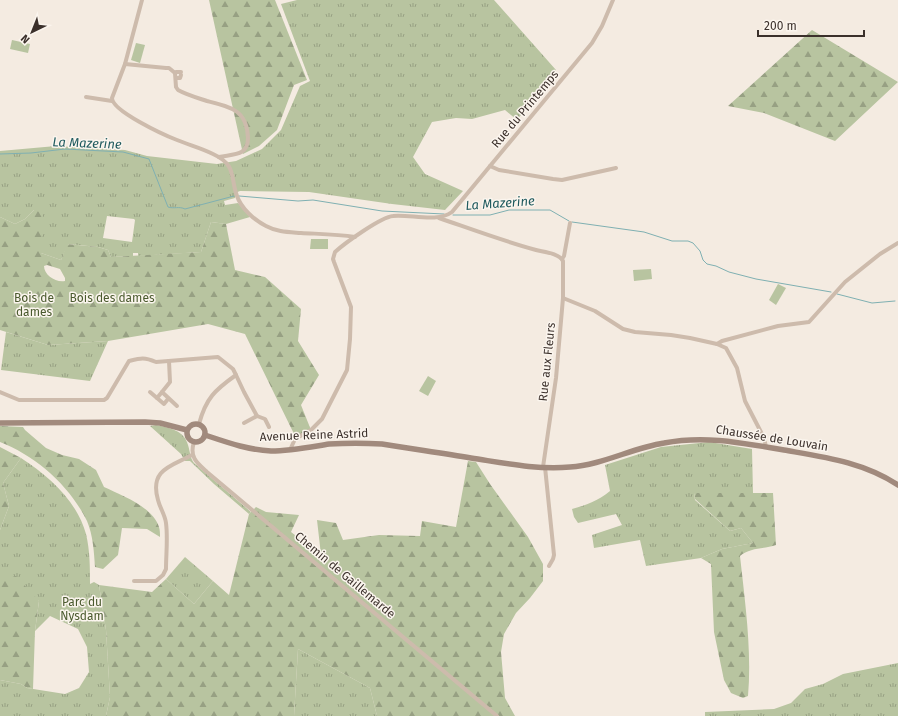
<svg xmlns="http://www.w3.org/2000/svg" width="898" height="716" viewBox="0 0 898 716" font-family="'Fira Sans',sans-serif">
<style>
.grass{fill:url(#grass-tufts);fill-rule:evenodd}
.forest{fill:url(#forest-firs);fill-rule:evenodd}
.pitch{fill:#b8c4a0}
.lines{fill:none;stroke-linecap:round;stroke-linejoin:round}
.stream{stroke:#7fb0b2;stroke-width:1}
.minor{stroke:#cdbbac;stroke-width:4}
.secondary{stroke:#a18a7d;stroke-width:5.5}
.labels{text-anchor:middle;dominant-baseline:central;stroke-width:3;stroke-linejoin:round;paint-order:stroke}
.street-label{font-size:12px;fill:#3b302b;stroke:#fbf5ee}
.park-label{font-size:12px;fill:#4a5a2e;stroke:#fbf5ee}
.water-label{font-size:13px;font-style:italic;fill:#1f5a5e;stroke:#fbf5ee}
</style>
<defs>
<pattern id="grass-tufts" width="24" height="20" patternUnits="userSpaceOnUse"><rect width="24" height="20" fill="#b8c4a0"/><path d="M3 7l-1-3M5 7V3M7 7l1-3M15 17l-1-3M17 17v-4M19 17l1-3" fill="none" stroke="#97a083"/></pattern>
<pattern id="forest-firs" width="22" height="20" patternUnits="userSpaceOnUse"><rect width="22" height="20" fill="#b8c4a0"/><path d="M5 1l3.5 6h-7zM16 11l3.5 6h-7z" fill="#97a083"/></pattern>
</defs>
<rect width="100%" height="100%" fill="#f4ebe1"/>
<g class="grass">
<path d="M 297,0 L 494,0 L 556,70 L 517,120 L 505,110 L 472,119 L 456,118 L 432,122 L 413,157 L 425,174 L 463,191 L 445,210 L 392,204 L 309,192 L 240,191 L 235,193 L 235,198 L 224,201 L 225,205 L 238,203 L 250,217 L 226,224 L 211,222 L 201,252 L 138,256 L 138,253 L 133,253 L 133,256 L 111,257 L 108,250 L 98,247 L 68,244 L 61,260 L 41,253 L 34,210 L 25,219 L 15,224 L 0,217 L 0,151 L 56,146 L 125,150 L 147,156 L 217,164 L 236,161 L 262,149 L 281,130 L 300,86 L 310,81 L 281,4 ZM 107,216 L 134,219 L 135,220 L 132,242 L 103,238 Z"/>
<path d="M 6,332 L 48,345 L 108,341 L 90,381 L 1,370 Z"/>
<path d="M 156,425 C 169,428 184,430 188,445 C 190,451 190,458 194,463 L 251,512 L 249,514 L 214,484 L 190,461 L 185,461 L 181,454 L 150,426 Z"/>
<path d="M 709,442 L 752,449 L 753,493 L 694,493 L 695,500 L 730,531 L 741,528 L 753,543 L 722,549 L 701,558 L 646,566 L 640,540 L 594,548 L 592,535 L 622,525 L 616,514 L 578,523 L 574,517 L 572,509 C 586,505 598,501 610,491 L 605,465 L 661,447 Z"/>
<path d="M 21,458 C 49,476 77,501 86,534 C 90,551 90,567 90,584 L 94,582 L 99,585 L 106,630 L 110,697 L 106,716 L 0,716 L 0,680 L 21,684 L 27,688 L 65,694 L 79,688 L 89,672 L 87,647 L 78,629 L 50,616 L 35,631 L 39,601 L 0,580 L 0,530 L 9,506 L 3,483 Z"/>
<path d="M 185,557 L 213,581 L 194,604 L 166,579 Z"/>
<path d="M 298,649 L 370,688 L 377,716 L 294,716 Z"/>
<path d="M 898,663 L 898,716 L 705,716 L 705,712 L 774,709 L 791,703 L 805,689 L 823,684 L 843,674 Z"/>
</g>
<g class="forest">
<path d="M 209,0 L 275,0 L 307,80 L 294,85 L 277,130 L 259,146 L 243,154 Z"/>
<path d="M 812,30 L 898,82 L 835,141 L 764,113 L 728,106 Z"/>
<path d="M 34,210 L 43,213 L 41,253 L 61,260 L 67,244 L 98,247 L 108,250 L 111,257 L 201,252 L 211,222 L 226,224 L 235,270 L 265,277 L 301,309 L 298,341 L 319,375 L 301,405 L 311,430 L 296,438 L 245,334 L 208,324 L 108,341 L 48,345 L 0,330 L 0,217 L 15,224 L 25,219 ZM 47,265 L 60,269 L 65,278 L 65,281 C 56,283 44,275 44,266 Z"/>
<path d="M 0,426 L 23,427 L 25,430 L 46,448 L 62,455 L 79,459 L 96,470 L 104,487 C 121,495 153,507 159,527 C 160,530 160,534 160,537 L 147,529 L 122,528 L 118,555 L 103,569 L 95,567 C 94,552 93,535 87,521 C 70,486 36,456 0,442 Z"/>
<path d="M 0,447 L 21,458 L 3,483 L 9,506 L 0,530 Z"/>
<path d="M 468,461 L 476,462 L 490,484 L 528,537 L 543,564 L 543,581 L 530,598 L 516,613 L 504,634 L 501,652 L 505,698 L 515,716 L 377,716 L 370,688 L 298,649 L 294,716 L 106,716 L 110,697 L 106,630 L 99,585 L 152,592 L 166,579 L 194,604 L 213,581 L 229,595 L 249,514 L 256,507 L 266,512 L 299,515 L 291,532 L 321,555 L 317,520 L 336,523 L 343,540 L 379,535 L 420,536 L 422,521 L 456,527 Z"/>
<path d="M 694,493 L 773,493 L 776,545 C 765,549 750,547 740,556 C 745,602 752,650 748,696 L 743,698 L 731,693 L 724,680 L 714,632 L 711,564 L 701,558 L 722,549 L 753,543 L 741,528 L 730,531 L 695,499 Z"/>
<path d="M 16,576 L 39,601 L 35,631 L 33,689 L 27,688 L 21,684 L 0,680 L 0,580 Z"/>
</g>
<g class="pitch">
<path d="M 12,40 L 30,44 L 28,53 L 10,49 Z"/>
<path d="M 136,43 L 145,45 L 140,63 L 131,60 Z"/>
<path d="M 311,239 L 328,239 L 328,249 L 310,249 Z"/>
<path d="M 651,269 L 652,279 L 634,281 L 633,270 Z"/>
<path d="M 778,284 L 786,288 L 776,305 L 769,300 Z"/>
<path d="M 428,376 L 436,381 L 428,396 L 419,391 Z"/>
</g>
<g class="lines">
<g class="stream">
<path d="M 0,154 L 31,153 L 65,149 L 123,152 L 149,159 L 168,207 C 174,209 179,206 185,209 L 234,196"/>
<path d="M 239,196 L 298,201 L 313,200 L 382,211 L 444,214"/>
<path d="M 453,215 L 490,215 L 509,210 L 550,210 L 569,221"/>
<path d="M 572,222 L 644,232 L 672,241 L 688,241 L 693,243 L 700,251 L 703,260 L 707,264 L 716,266 L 729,272 L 756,279 L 831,292"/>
<path d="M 837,294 L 872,303 L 895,301"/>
</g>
<g class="minor">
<path d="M 142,0 L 125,64 L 112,98 C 112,111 164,135 177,140 C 189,145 201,148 213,154 C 237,165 230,177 237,196 C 241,208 254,220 266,226 C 277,232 288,232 301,233 C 319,234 337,234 355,237"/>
<path d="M 125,64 L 166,68 L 169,68 L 175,73 L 176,87 L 178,90 C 187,95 198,98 207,101 C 231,107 247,110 248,138 C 248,156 234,154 219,157"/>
<path d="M 175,73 L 176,72 L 181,72"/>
<path d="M 176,78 L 180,78 L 181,75"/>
<path d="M 86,97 L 112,101"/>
<path d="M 490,166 L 499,170 L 553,179 L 562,180 L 616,168"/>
<path d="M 439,218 C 471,229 503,241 536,250 C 544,252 559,253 563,261 L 563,298 L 556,378 L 543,467"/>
<path d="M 562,259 L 564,256 L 570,223"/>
<path d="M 563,298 L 595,311 L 623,329 L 635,332 L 671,335 L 690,338 L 717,344 L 726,348 L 737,368 L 745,401 L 764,438 L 766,447"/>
<path d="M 717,344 L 722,341 L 778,326 L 809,322 L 845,282 L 880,254 L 898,243"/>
<path d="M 169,361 L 170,382 L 162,392 L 177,406"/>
<path d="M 236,375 L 244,392 L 257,416 L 265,419 L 269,427"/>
<path d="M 0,392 L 19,400 L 104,400 L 107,398 L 129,361 C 141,358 144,357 156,362 L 218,357 L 233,369 L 236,375 C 215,390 206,398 199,424"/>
<path d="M 150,392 L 157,398"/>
<path d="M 162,392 L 157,398 L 164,404 L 168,399"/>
<path d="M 244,423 L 257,416"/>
<path d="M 194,442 C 189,457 197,463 207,472 L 497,716"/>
<path d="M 290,450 L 295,439 L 311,430 L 322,419 L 347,370 L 350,339 L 351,307 L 334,262 L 333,259 L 335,252 C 345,243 381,217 393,216 C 410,214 437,223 452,212 L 592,43 L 602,26 L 613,0"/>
<path d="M 545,467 L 554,555 L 553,559 L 549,566"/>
<path d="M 134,581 L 156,581 L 163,575 L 166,569 C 166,554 168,538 166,523 C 165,515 160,508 158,500 C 149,469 172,466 192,455"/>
</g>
<g class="secondary">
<path d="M 0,423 L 145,422 L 160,423 L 187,430"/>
<circle cx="196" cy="433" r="9"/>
<path d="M 205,435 C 226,442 248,450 271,451 C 290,451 310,447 329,444 C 347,443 364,443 382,444 C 412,449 442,453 471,458 C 504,463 537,470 570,467 C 602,465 632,448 664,443 C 705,435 743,443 784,450 C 824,457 863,462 898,485"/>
</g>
</g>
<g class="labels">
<g class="street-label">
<text transform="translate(525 109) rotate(-50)">Rue du Printemps</text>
<text transform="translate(547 362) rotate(-84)">Rue aux Fleurs</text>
<text transform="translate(314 435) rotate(-2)">Avenue Reine Astrid</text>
<text transform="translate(772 438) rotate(9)">Chaussée de Louvain</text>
<text transform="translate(345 575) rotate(40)">Chemin de Gaillemarde</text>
</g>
<g class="park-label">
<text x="34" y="298">Bois de<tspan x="34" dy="14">dames</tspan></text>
<text x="112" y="298">Bois des dames</text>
<text x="82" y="602">Parc du<tspan x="82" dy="14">Nysdam</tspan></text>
</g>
<g class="water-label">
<text transform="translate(87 143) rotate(2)">La Mazerine</text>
<text transform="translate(500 203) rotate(-4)">La Mazerine</text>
</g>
</g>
<g transform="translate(32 32) rotate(223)" stroke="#fbf5ee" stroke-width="3" paint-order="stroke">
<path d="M0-3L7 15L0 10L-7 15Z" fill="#3b302b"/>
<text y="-6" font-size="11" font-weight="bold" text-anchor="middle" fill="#3b302b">N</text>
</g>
<path d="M758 30v6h106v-6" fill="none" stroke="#3b302b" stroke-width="2"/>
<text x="764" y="30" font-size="12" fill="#3b302b" stroke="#fbf5ee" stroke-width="3" paint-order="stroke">200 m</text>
</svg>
